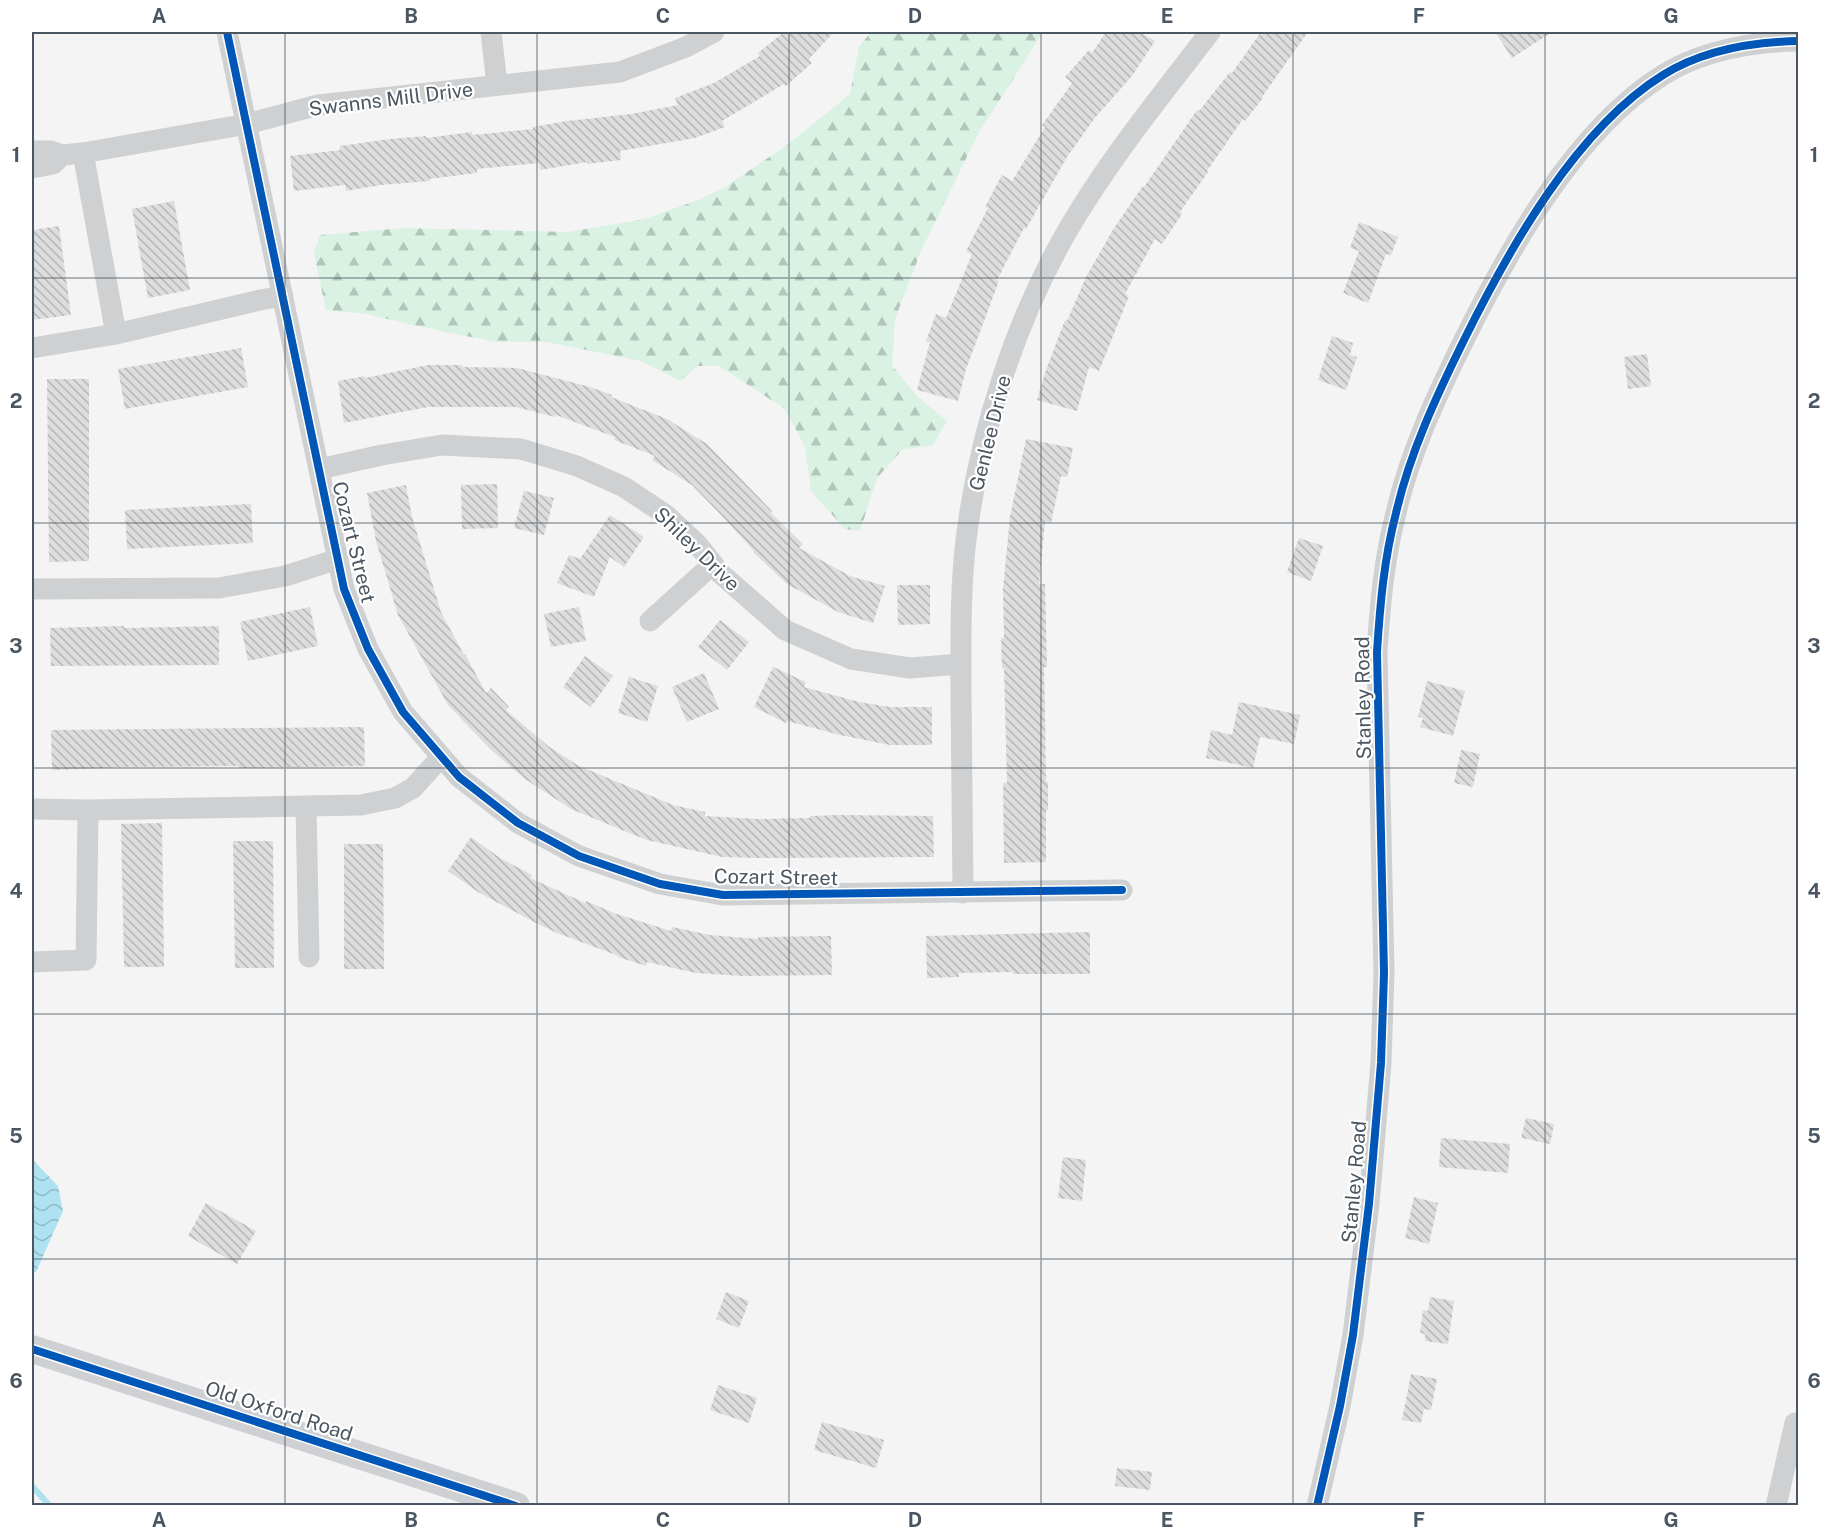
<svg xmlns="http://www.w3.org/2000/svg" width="1830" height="1537" viewBox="0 0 1830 1537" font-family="'Public Sans',sans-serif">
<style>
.forest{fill:url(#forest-firs)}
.water{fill:url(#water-waves)}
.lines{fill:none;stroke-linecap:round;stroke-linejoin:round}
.stream{stroke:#aee2f0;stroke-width:6}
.building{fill:url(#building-back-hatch)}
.street{stroke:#ced0d2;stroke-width:21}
.secondary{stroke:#ced0d4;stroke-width:28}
.cycleway-casing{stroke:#fff;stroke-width:11}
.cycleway{stroke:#0057b8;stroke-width:8}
.grid{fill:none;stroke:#4a5661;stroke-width:1.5;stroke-opacity:0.55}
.labels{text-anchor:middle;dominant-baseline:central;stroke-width:4.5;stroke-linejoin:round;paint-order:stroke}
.street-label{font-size:20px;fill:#4a5661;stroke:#fff}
.neatline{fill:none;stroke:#4a5661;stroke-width:2}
.grid-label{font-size:20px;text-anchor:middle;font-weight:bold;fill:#4a5661}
</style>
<defs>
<pattern id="forest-firs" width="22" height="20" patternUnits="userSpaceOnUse" patternTransform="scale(1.5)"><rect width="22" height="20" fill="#d9f2e3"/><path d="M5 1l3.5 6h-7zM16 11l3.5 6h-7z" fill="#b2c7bb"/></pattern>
<pattern id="water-waves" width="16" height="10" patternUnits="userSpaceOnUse" patternTransform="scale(1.5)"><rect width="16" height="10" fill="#aee2f0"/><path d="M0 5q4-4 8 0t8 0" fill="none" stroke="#90bac6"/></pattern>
<pattern id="building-back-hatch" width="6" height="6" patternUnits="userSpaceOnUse" patternTransform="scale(1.5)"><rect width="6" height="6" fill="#ddddde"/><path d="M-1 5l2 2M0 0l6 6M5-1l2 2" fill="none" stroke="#b5b6b7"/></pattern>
</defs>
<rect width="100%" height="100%" fill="#f4f4f4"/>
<path class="forest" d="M 871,32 L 1043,32 L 978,134 L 921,251 L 895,319 L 892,366 L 919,398 L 947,421 L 933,445 L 902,450 L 877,478 L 860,531 L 845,529 L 811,491 L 805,447 L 785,409 L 719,366 L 698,366 L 680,381 L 641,361 L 547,342 L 497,342 L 445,332 L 365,314 L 326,310 L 314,253 L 320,235 L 403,228 L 568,232 L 645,219 L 698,200 L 725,187 L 787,145 L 850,94 L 859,47 Z"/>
<path class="water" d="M 32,1159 L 58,1186 L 63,1211 L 36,1272 L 32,1273 Z"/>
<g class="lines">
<path class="stream" d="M 32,1486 L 50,1506"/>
</g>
<g class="building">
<path d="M 784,32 L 834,32 L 809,59 L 812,63 L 786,86 L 784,84 L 722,121 L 725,127 L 695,138 L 620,151 L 621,160 L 587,164 L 587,162 L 540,170 L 539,163 L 477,169 L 477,173 L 429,179 L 430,181 L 381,185 L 346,191 L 345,185 L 294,191 L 290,156 L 340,150 L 340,146 L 390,139 L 426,136 L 426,138 L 472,132 L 472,135 L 533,129 L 533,127 L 567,121 L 631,114 L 678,105 L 675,98 L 714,83 L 760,56 L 758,53 Z"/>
<path d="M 1106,32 L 1140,32 L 1155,41 L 1132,76 L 1094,119 L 1067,157 L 1026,229 L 1024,228 L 997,280 L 999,281 L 966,369 L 958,401 L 917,390 L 930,342 L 926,341 L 936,314 L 946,318 L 972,254 L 966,251 L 988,208 L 985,207 L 1002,175 L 1012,181 L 1045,127 L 1042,125 L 1072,83 L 1065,77 L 1089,50 L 1092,53 Z"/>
<path d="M 1261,32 L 1308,32 L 1262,97 L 1263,98 L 1245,121 L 1243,119 L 1207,171 L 1208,172 L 1180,212 L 1182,214 L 1162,244 L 1155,239 L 1125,294 L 1129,296 L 1099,371 L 1089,367 L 1077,411 L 1037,400 L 1046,370 L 1065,320 L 1067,321 L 1086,277 L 1114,228 L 1143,186 L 1144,187 L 1197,110 L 1199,111 L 1230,72 L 1232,73 Z"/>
<path d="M 1495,32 L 1552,32 L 1512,58 Z"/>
<path d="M 174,201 L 190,290 L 148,298 L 132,209 Z"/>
<path d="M 1359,222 L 1398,237 L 1391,255 L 1386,254 L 1368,303 L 1343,293 L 1359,251 L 1350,248 Z"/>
<path d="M 59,226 L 71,315 L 32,320 L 32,230 Z"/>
<path d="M 1332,336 L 1353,343 L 1350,355 L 1357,357 L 1346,390 L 1318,380 Z"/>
<path d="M 241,348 L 248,387 L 125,409 L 118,369 Z"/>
<path d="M 1647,354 L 1651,386 L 1628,389 L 1624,357 Z"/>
<path d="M 428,365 L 462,365 L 462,367 L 517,368 L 590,387 L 612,395 L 611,397 L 667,419 L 707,444 L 772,511 L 771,513 L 803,544 L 799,548 L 850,576 L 885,586 L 873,623 L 838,612 L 787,584 L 753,552 L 754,551 L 723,517 L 692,485 L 652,460 L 655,456 L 614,440 L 615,437 L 556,415 L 555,417 L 516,407 L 428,407 L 344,423 L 338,381 L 365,376 L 365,378 Z"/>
<path d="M 47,379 L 89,379 L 89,561 L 49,562 Z"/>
<path d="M 1026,439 L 1073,448 L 1067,477 L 1061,476 L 1051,523 L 1045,522 L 1039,584 L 1045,584 L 1047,667 L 1044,667 L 1045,717 L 1046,782 L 1048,782 L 1048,810 L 1046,810 L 1046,862 L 1004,863 L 1003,783 L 1007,783 L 1004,668 L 1002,668 L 1001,638 L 1004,638 L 1003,590 L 1010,517 Z"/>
<path d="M 497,484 L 498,528 L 462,529 L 461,485 Z"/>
<path d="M 406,485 L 412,517 L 441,612 L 464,655 L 465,654 L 486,693 L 491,688 L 509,707 L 506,710 L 548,746 L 579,766 L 673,805 L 705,812 L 705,816 L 757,819 L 810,818 L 810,816 L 839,815 L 933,816 L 934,857 L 756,858 L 722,857 L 647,840 L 622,830 L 571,809 L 525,779 L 490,749 L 448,705 L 398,615 L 376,541 L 367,493 Z"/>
<path d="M 524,491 L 554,498 L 544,535 L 514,528 Z"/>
<path d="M 251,504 L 253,543 L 127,549 L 125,510 Z"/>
<path d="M 610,515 L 644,537 L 624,567 L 610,557 L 594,597 L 557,583 L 569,555 L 580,559 Z"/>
<path d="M 1299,538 L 1323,546 L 1311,581 L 1287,572 Z"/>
<path d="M 897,585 L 930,585 L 930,624 L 898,625 Z"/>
<path d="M 310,607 L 318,646 L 248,661 L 240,622 Z"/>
<path d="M 579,607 L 586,641 L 551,647 L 544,614 Z"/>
<path d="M 720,620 L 749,642 L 727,670 L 698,647 Z"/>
<path d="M 124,626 L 124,628 L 219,626 L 219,665 L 51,666 L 50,628 Z"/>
<path d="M 585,656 L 613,676 L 591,707 L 563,687 Z"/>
<path d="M 773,667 L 806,682 L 804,687 L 859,702 L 890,707 L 932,707 L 932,745 L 890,745 L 840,735 L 787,721 L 786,723 L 754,707 Z"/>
<path d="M 704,673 L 719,709 L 687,722 L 672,687 Z"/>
<path d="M 629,677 L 658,686 L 647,722 L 618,713 Z"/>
<path d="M 1427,681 L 1465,691 L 1453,736 L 1420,727 L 1423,718 L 1418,717 Z"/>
<path d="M 1239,702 L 1300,715 L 1294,744 L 1260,737 L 1253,768 L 1206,758 L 1211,730 L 1232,735 Z"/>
<path d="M 364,727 L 365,766 L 239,768 L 238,766 L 126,767 L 52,770 L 51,730 Z"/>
<path d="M 1461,750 L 1480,754 L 1473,787 L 1454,783 Z"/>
<path d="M 162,823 L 164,967 L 124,967 L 121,824 Z"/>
<path d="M 471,837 L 500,858 L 532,875 L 530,878 L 585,903 L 586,901 L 614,913 L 671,931 L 672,927 L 710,935 L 758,939 L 758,937 L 831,936 L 832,975 L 743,976 L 696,973 L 647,962 L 646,966 L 618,957 L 619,956 L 557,933 L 532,921 L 478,892 L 448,871 Z"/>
<path d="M 233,841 L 273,841 L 274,968 L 235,968 Z"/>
<path d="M 344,844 L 383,844 L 384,969 L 344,969 Z"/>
<path d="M 1090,932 L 1090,974 L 1013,974 L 1013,972 L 959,973 L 959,977 L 927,978 L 926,936 Z"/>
<path d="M 1526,1118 L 1554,1124 L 1550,1144 L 1521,1138 Z"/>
<path d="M 1441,1138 L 1510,1144 L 1508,1173 L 1439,1167 Z"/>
<path d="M 1063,1157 L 1086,1160 L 1082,1201 L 1058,1198 Z"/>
<path d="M 1414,1197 L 1438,1203 L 1429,1244 L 1405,1238 Z"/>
<path d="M 206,1203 L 256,1231 L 237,1264 L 188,1236 Z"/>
<path d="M 726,1292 L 749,1301 L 739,1328 L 716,1319 Z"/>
<path d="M 1430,1297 L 1454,1301 L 1448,1344 L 1425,1341 L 1425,1334 L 1420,1333 L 1423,1310 L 1428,1311 Z"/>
<path d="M 1411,1374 L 1437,1379 L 1431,1410 L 1424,1409 L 1421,1423 L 1402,1420 Z"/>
<path d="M 718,1385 L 757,1398 L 749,1423 L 710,1410 Z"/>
<path d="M 822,1422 L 884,1440 L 876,1468 L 814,1450 Z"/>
<path d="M 1117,1468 L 1152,1472 L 1150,1490 L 1115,1486 Z"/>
</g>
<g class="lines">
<g class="street">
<path d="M 227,32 L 344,589 L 368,649 L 403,712 L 459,777 L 518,823 L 579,856 L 660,884 L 723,895 L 1122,890"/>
<path d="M 491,32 L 497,85"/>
<path d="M 32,151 L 51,151 L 62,155 L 83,153 L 247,124 L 318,105 L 620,72 L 686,47 L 714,32"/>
<path d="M 83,153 L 116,334"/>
<path d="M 32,168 L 53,164 L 62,155"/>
<path d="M 32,348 L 116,334 L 260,300 L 283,296"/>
<path d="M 319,469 L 382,455 L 442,445 L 521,449 L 577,466 L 624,487 L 666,515 L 698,545 L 720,573 L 785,630 L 851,659 L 910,668 L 961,664"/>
<path d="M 32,589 L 219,588 L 285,576 L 338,559"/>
<path d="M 650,621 L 713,564"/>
<path d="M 306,806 L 309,957"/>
<path d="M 32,809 L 88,810 L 361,805 L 395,798 L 413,788 L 441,757"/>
<path d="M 963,893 C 962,826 962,760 961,693 C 961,643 960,589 966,540 C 979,434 1015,320 1069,228 C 1110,158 1161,96 1210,32"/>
<path d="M 32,962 L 86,960 L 88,810"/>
<path d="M 1317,1506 L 1340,1406 L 1353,1335 L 1369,1204 L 1381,1063 L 1384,973 L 1377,652 C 1380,605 1384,559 1396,513 C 1410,452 1437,395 1464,340 C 1509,249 1576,129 1663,75 C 1703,50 1753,42 1798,41"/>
<path d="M 1776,1506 L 1795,1423"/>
</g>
<path class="secondary" d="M 32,1349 L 516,1506"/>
<g class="cycleway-casing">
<g id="cycleway">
<path d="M 227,32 L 344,589 L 368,649 L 403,712 L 459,777 L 518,823 L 579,856 L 660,884 L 723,895 L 1122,890"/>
<path d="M 32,1349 L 516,1506"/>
<path d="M 1317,1506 L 1340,1406 L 1353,1335 L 1369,1204 L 1381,1063 L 1384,973 L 1377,652 C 1380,605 1384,559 1396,513 C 1410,452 1437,395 1464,340 C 1509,249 1576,129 1663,75 C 1703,50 1753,42 1798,41"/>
</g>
</g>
<use href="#cycleway" class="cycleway"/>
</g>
<path class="grid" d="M 285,32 L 285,1506M 537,32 L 537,1506M 789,32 L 789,1506M 1041,32 L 1041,1506M 1293,32 L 1293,1506M 1545,32 L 1545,1506M 32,278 L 1798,278M 32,523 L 1798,523M 32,768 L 1798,768M 32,1014 L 1798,1014M 32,1259 L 1798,1259"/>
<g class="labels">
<g class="street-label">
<text transform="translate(391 99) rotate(-7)">Swanns Mill Drive</text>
<text transform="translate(990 433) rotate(-76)">Genlee Drive</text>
<text transform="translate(354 542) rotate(76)">Cozart Street</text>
<text transform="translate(697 549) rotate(44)">Shiley Drive</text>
<text transform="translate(1363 698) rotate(-91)">Stanley Road</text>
<text transform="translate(776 877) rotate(1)">Cozart Street</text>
<text transform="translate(1354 1182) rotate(-85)">Stanley Road</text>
<text transform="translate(279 1411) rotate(18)">Old Oxford Road</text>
</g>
</g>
<rect width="1830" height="1537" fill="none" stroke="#ffffff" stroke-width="66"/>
<rect x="33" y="33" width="1764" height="1471" class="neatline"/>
<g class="grid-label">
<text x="159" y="23">A</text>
<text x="411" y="23">B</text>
<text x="663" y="23">C</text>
<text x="915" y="23">D</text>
<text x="1167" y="23">E</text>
<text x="1419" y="23">F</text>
<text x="1671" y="23">G</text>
<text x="16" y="162">1</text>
<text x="1814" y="162">1</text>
<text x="16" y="408">2</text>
<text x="1814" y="408">2</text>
<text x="16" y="653">3</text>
<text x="1814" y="653">3</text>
<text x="16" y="898">4</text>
<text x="1814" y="898">4</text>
<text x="16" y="1143">5</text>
<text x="1814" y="1143">5</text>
<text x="16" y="1388">6</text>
<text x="1814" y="1388">6</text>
<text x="159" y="1527">A</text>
<text x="411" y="1527">B</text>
<text x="663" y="1527">C</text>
<text x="915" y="1527">D</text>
<text x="1167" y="1527">E</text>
<text x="1419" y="1527">F</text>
<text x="1671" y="1527">G</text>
</g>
</svg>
